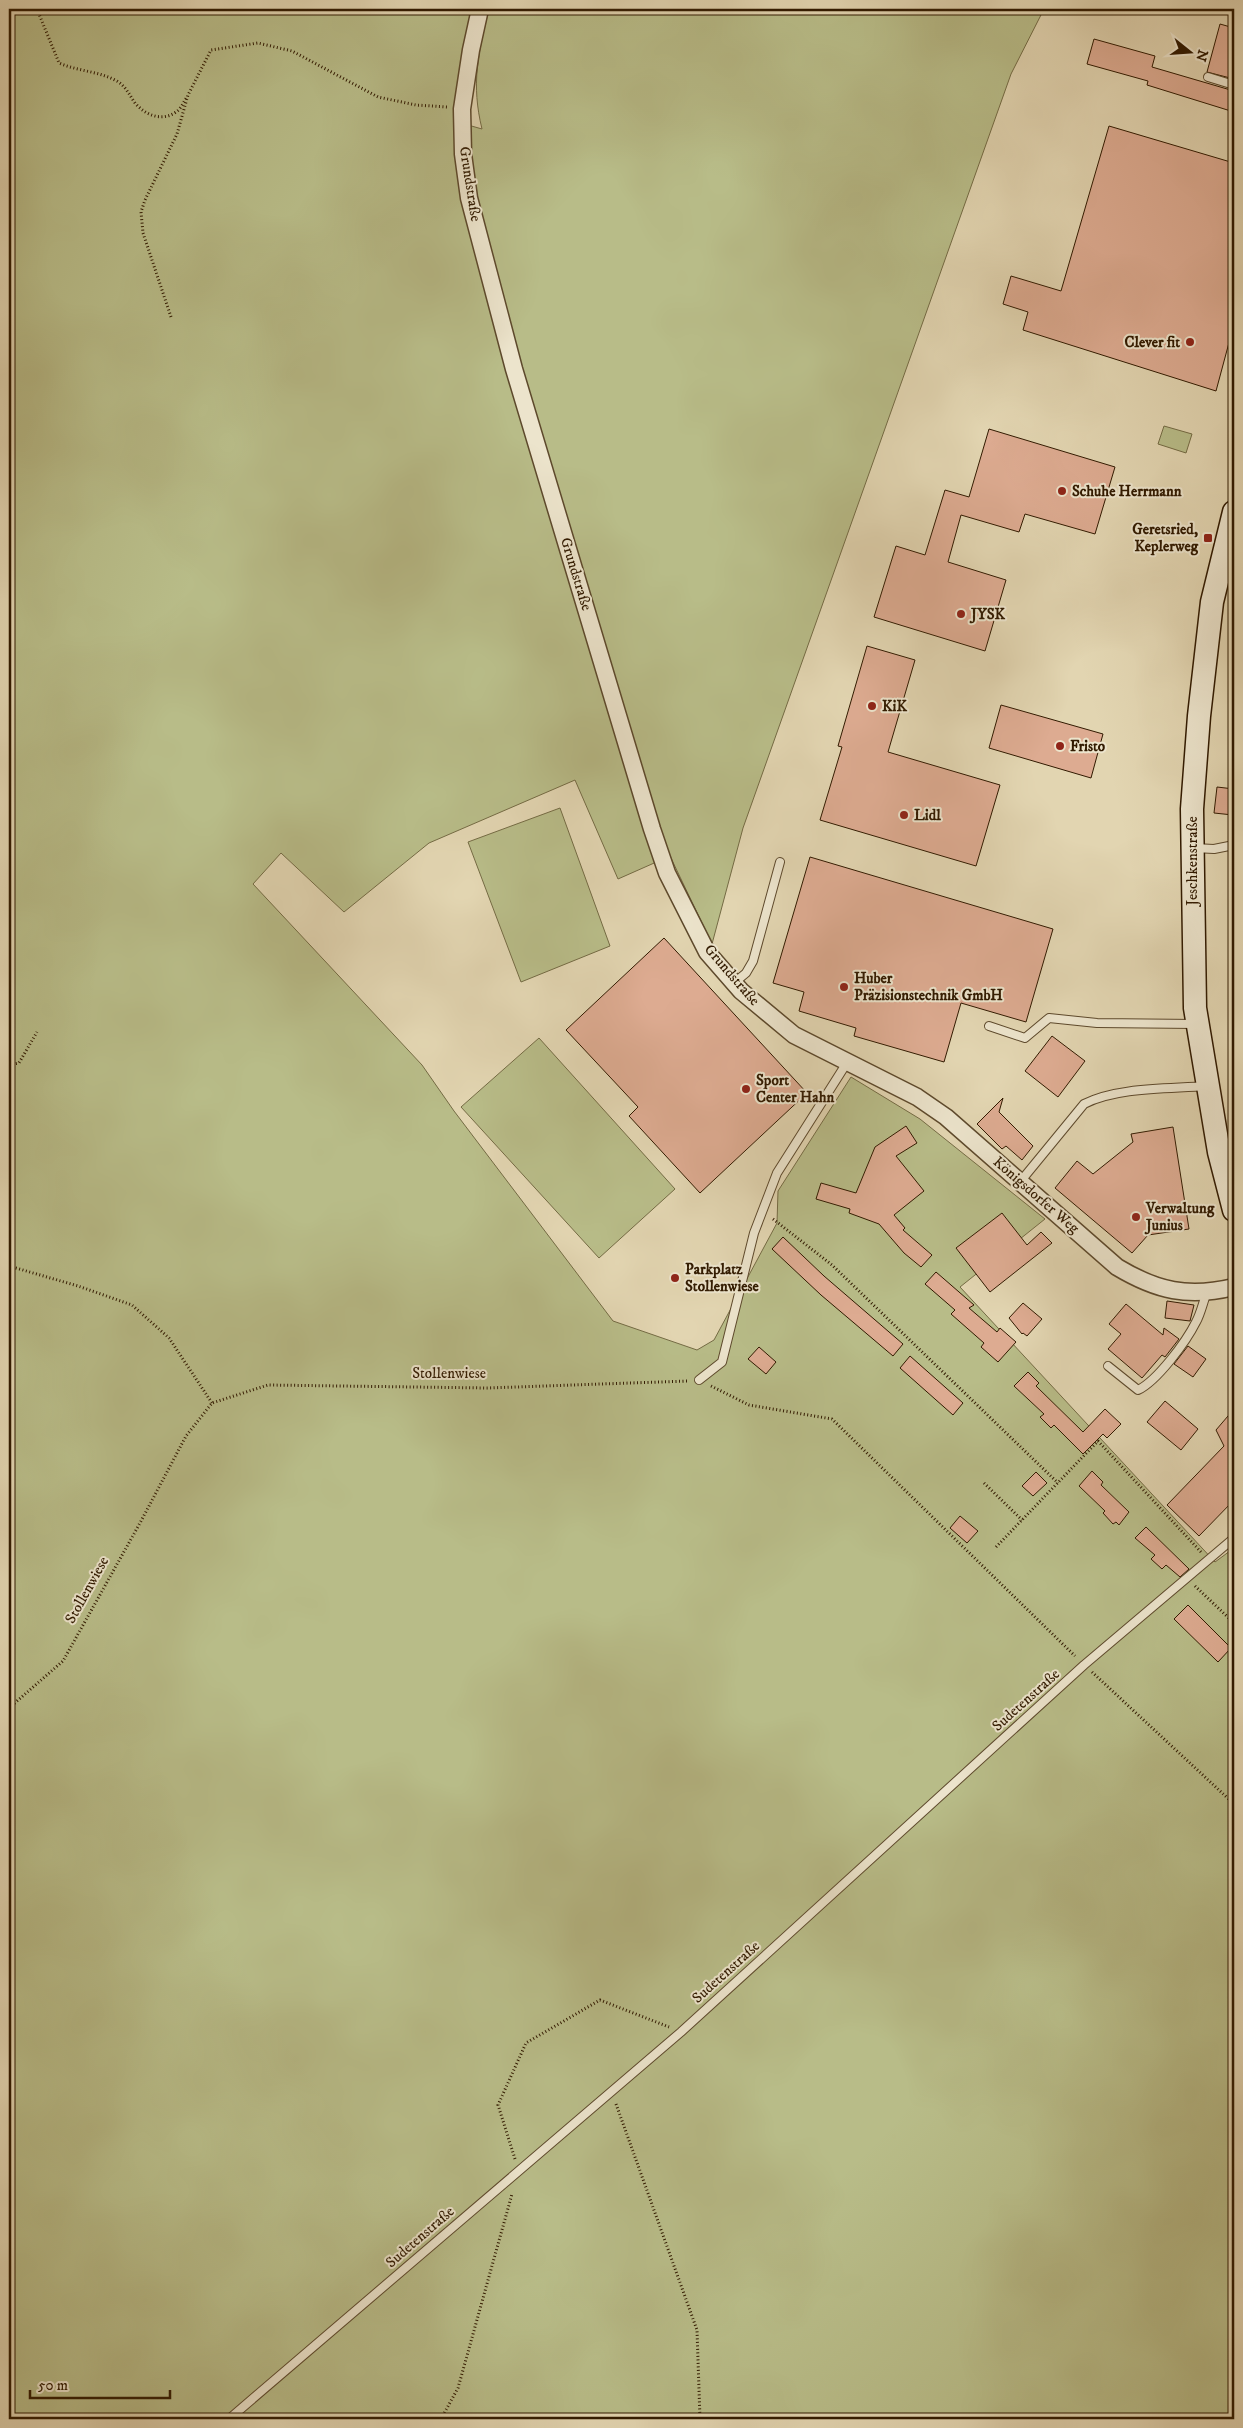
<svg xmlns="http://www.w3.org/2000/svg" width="1243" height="2428" viewBox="0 0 1243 2428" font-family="'IM FELL DW Pica',serif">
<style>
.green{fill:#b8bc88;stroke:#746b44}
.building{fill:#ddab91;stroke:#311a00}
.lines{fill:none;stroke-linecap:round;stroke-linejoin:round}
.lane-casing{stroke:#5d492c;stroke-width:10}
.street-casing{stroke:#5d492c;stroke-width:19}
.secondary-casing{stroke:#311a00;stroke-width:25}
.path{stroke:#311a00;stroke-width:3;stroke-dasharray:1 2.5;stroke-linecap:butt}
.lane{stroke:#ece4cc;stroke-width:8}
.street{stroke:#ece4cc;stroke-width:16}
.secondary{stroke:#ece4cc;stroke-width:22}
.poi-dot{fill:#8f2418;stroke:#ece4cc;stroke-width:2}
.labels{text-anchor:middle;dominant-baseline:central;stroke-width:4;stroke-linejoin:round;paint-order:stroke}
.street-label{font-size:15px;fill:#311a00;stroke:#ece4cc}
.poi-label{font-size:15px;font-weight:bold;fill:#311a00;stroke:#ece4cc;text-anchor:start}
</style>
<rect width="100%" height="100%" fill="#e2d5b1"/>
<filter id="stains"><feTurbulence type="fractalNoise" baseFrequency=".004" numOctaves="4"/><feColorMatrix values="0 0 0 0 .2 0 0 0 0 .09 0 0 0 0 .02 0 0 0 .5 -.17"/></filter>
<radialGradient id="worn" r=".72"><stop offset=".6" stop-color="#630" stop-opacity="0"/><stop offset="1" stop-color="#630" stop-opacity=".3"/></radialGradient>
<g class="green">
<path d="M 9,9 L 472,9 C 461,47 458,84 461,123 L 482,129 C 471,84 478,54 489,9 L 1044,9 L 1011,74 L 743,828 L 712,944 L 670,856 L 618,879 L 575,780 L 429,843 L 344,912 L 281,853 L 253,884 L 422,1065 L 454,1111 L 613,1321 L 697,1350 L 714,1340 L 777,1223 L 778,1191 L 851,1077 L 920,1119 L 1045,1219 L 960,1287 L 1215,1562 L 1234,1548 L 1234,2419 L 9,2419 Z"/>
<path d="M 1164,426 L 1192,434 L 1186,453 L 1158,444 Z"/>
<path d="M 560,808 L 610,946 L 521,982 L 468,842 Z"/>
<path d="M 539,1038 L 675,1189 L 599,1258 L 461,1107 Z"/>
</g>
<g class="building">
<path d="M 1220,24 L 1234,28 L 1234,79 L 1207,72 Z"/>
<path d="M 1094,39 L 1155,56 L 1152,67 L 1234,91 L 1234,112 L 1147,85 L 1148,81 L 1087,64 Z"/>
<path d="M 1109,126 L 1234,163 L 1234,324 L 1216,391 L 1023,330 L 1028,312 L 1003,304 L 1011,276 L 1061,291 Z"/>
<path d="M 989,429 L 1115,467 L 1095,534 L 1025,514 L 1019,532 L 961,515 L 948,562 L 1006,580 L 985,651 L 874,617 L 896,546 L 925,555 L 945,490 L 969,497 Z"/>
<path d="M 867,646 L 915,660 L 888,752 L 1000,785 L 976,866 L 820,820 L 842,747 L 838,746 Z"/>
<path d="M 1001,705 L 1103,734 L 1091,778 L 989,748 Z"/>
<path d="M 1217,787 L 1234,789 L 1233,815 L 1214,813 Z"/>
<path d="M 810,857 L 1053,929 L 1026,1022 L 961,1003 L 944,1062 L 854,1036 L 856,1028 L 799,1011 L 804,992 L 773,983 Z"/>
<path d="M 664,938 L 807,1093 L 700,1193 L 629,1116 L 638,1107 L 566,1030 Z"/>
<path d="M 1052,1036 L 1085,1061 L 1058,1097 L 1025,1071 Z"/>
<path d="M 1003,1098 L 999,1112 L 1033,1146 L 1022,1160 L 1006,1146 L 1002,1149 L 977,1124 Z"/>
<path d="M 906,1126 L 917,1143 L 896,1156 L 924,1191 L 894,1215 L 905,1228 L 903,1230 L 932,1255 L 921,1267 L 904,1253 L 879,1224 L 849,1213 L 850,1209 L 816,1199 L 821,1183 L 856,1193 L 875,1147 Z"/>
<path d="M 1173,1127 L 1189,1229 L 1148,1235 L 1132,1253 L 1055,1188 L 1077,1161 L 1093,1174 L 1133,1142 L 1131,1134 Z"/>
<path d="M 1002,1213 L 1027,1245 L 1041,1232 L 1052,1243 L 990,1292 L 956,1248 Z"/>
<path d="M 783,1237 L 824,1276 L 903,1344 L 893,1356 L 821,1295 L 772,1249 Z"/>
<path d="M 936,1272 L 974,1305 L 969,1308 L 997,1332 L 1000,1328 L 1016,1342 L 998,1362 L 981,1347 L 984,1343 L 951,1314 L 955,1310 L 925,1284 Z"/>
<path d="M 1167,1301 L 1194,1305 L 1190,1321 L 1165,1318 Z"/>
<path d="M 1023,1303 L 1042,1319 L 1027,1336 L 1023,1333 L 1022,1334 L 1009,1318 Z"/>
<path d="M 1126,1304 L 1163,1335 L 1164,1328 L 1179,1339 L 1165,1357 L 1162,1355 L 1142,1378 L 1108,1349 L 1121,1334 L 1109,1324 Z"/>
<path d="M 1188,1346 L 1206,1359 L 1193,1377 L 1174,1364 Z"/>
<path d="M 759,1347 L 776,1362 L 766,1374 L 748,1359 Z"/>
<path d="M 910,1356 L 963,1403 L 953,1415 L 900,1368 Z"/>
<path d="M 1028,1372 L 1039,1383 L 1036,1386 L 1083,1432 L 1105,1409 L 1121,1424 L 1107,1438 L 1103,1434 L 1083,1454 L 1054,1425 L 1051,1428 L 1040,1417 L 1044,1414 L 1014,1386 Z"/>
<path d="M 1165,1401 L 1198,1429 L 1181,1450 L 1147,1422 Z"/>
<path d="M 1234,1409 L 1234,1500 L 1199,1536 L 1167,1505 L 1224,1446 L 1216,1430 Z"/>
<path d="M 1092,1471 L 1103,1482 L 1101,1485 L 1129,1512 L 1119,1525 L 1116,1522 L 1113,1524 L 1103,1513 L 1105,1511 L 1079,1486 Z"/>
<path d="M 1036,1472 L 1047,1483 L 1033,1496 L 1022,1486 Z"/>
<path d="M 960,1516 L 978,1531 L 967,1543 L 950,1528 Z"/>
<path d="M 1146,1527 L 1189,1569 L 1180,1577 L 1166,1565 L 1162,1569 L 1151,1559 L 1155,1555 L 1135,1538 Z"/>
<path d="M 1188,1605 L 1231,1648 L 1218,1662 L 1174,1619 Z"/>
</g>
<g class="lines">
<g class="lane-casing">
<g id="lane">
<path d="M 1208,77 L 1234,85"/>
<path d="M 1194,848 L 1214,849 L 1234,845"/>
<path d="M 734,983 L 746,973 L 753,961 L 780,862"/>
<path d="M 989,1026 L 1025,1038 L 1049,1018 L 1097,1023 L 1196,1024"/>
<path d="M 1020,1182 L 1084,1104 C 1117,1087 1169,1089 1206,1086"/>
<path d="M 1108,1366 L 1138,1390 C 1157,1381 1186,1342 1196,1322 C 1201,1313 1203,1302 1207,1292"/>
<path d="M 699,1380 L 722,1362 L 754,1233 L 777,1173 L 848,1061"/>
<path d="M 229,2419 L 681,2032 L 1084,1665 L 1234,1538"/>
</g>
</g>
<g class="street-casing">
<path id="street" d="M 480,9 L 471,50 L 462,109 L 463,154 L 469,198 L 514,369 L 652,829 L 667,873 L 707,952 L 741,991 L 794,1035 L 917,1097 L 946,1117 L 1117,1267 C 1157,1291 1188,1298 1234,1287"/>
</g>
<g class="secondary-casing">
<path id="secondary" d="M 1234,512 L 1212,602 L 1199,716 L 1192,809 L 1195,1008 L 1219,1152 L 1234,1210"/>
</g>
<g class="path">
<path d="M 37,9 L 59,63 C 77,71 97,71 115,80 C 125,85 129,94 135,103 C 145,115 162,122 176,112 C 181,109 184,101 187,97"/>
<path d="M 171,317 L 143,233 L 141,212 L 145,200 L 177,134 L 188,95 L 211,50 L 258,43 L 292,51 L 378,97 L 416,105 L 447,107"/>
<path d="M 9,1065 L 19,1063 L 37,1032"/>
<path d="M 773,1219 L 832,1265 L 1058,1483"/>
<path d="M 9,1266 L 78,1286 L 132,1305 L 169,1338 L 212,1403"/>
<path d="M 711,1386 L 749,1405 L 832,1419 L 1075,1656"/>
<path d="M 984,1483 L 1022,1520"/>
<path d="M 996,1547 L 1098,1441 L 1201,1552"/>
<path d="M 1195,1586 L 1234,1623"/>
<path d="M 1092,1672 L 1234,1804"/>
<path d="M 9,1708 L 63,1661 L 140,1523 L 186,1436 L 212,1403 L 268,1385 L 487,1388 L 688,1381"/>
<path d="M 616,2104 L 697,2330 L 700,2419"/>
<path d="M 515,2159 L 498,2105 L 526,2043 L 600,2000 L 669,2027"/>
<path d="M 441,2419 L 458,2388 L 512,2194"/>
</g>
<use href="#lane" class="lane"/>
<use href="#street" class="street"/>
<use href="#secondary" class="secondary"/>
</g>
<g class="poi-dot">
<circle cx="1190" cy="342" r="5"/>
<circle cx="1062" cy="491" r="5"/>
<rect x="1203" y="533" width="10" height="10" rx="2.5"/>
<circle cx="961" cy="614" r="5"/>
<circle cx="872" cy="706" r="5"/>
<circle cx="1060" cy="746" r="5"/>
<circle cx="904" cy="815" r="5"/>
<circle cx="844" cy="987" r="5"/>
<circle cx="746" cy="1089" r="5"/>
<circle cx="1136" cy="1217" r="5"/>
<circle cx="675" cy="1278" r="5"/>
</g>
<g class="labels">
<g class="street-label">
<text transform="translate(470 184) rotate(81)">Grundstraße</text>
<text transform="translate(576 574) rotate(73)">Grundstraße</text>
<text transform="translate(1192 861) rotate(-90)">Jeschkenstraße</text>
<text transform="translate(732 975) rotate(49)">Grundstraße</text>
<text transform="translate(1036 1195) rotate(41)">Königsdorfer Weg</text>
<text x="449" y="1373">Stollenwiese</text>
<text transform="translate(87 1590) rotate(-61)">Stollenwiese</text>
<text transform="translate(1026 1700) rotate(-42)">Sudetenstraße</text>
<text transform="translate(726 1972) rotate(-42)">Sudetenstraße</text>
<text transform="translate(420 2237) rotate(-41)">Sudetenstraße</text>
</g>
<g class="poi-label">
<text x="1180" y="342" text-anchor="end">Clever fit</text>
<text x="1072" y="491">Schuhe Herrmann</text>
<text x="1198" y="529" text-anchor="end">Geretsried,<tspan x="1198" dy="17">Keplerweg</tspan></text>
<text x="971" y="614">JYSK</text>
<text x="882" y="706">KiK</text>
<text x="1070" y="746">Fristo</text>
<text x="914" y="815">Lidl</text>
<text x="854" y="978">Huber<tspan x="854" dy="17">Präzisionstechnik GmbH</tspan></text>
<text x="756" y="1080">Sport<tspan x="756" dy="17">Center Hahn</tspan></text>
<text x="1146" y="1208">Verwaltung<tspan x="1146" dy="17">Junius</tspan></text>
<text x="685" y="1269">Parkplatz<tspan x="685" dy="17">Stollenwiese</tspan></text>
</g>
</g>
<rect width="1243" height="2428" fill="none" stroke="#e2d5b1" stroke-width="30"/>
<rect x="10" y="10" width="1223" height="2408" fill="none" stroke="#311a00" stroke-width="2.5"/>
<rect x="15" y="15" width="1213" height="2398" fill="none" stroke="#311a00"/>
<g transform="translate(1190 52) rotate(107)" stroke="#ece4cc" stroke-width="4" paint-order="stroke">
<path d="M0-4L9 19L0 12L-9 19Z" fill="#311a00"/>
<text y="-8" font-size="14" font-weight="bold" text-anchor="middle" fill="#311a00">N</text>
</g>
<path d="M30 2390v8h140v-8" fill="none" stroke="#311a00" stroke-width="2.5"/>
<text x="38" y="2390" font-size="15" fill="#311a00" stroke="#ece4cc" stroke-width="4" paint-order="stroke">50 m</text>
<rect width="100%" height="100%" filter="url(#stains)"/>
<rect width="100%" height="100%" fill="url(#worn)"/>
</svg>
